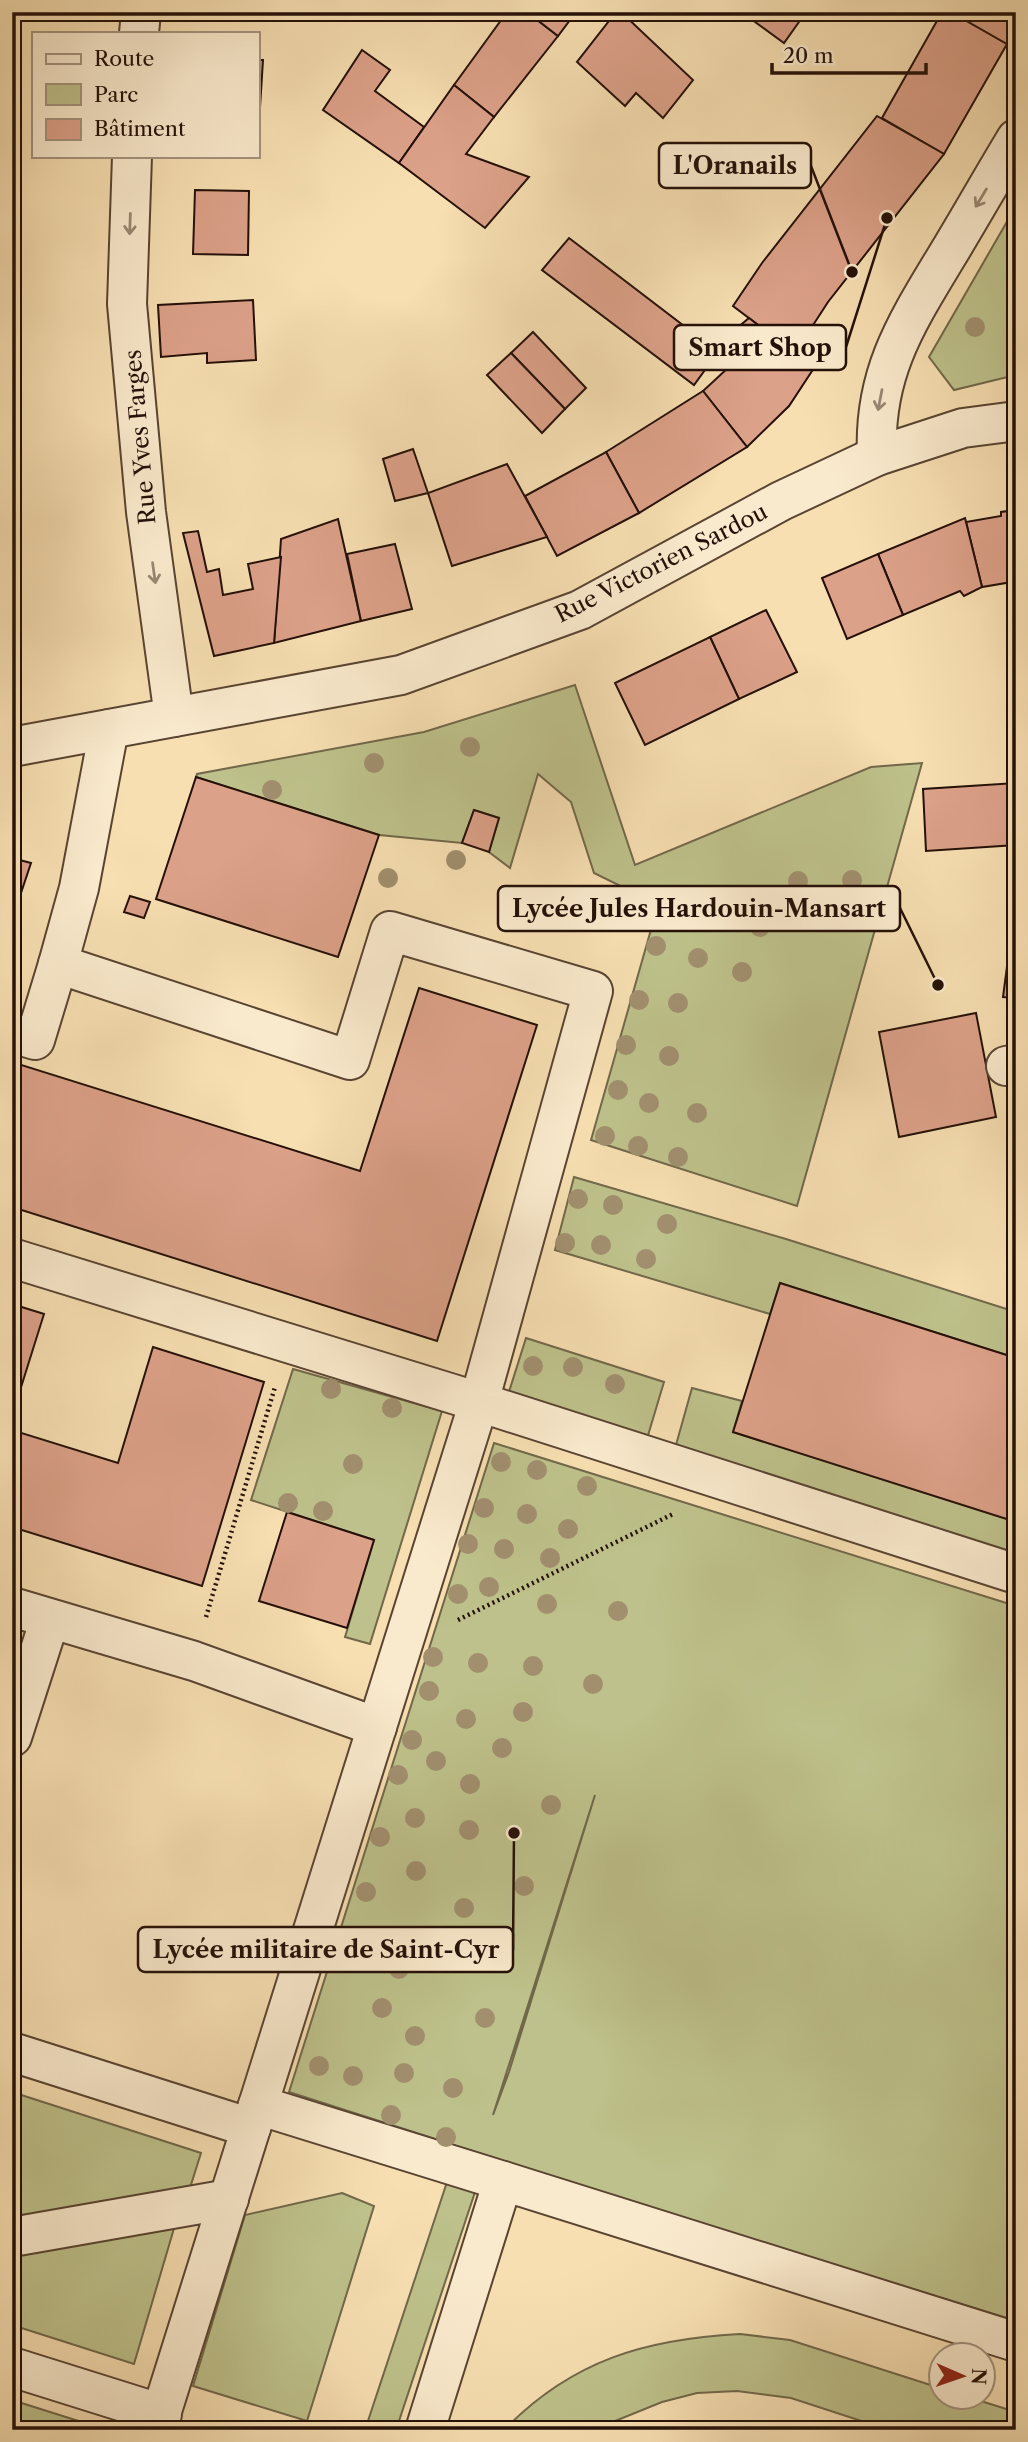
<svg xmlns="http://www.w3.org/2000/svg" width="1028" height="2442" viewBox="0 0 1028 2442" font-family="'Libre Caslon Text',serif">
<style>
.green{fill:#bec18b;stroke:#71684a;stroke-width:2;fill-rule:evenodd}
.building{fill:#dca189;stroke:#241008;stroke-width:2}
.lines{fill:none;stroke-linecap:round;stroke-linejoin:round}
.minor-casing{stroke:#594432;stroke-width:42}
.path{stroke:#241008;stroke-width:4.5;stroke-dasharray:2 3.5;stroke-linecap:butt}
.minor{stroke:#faeacd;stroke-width:38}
.tree{fill:#a18f6e}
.oneway{stroke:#9a8874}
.labels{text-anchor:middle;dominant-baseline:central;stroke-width:5;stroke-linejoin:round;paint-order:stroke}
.street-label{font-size:23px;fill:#241008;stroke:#faeacd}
.leader{fill:none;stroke:#241008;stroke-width:2.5}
.callout-dot{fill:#241008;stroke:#faeacd;stroke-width:2.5}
.callout{fill:#faeacd;stroke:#241008;stroke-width:2.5}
.callout-label{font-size:24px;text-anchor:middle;font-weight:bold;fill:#241008}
</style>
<rect width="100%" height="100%" fill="#f7dfb2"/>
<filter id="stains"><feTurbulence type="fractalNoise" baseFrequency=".00286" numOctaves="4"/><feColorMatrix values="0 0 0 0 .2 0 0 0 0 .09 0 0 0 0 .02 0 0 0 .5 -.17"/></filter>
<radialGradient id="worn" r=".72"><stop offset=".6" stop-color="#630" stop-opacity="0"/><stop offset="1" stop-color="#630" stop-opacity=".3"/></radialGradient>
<g class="green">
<path d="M 1016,206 L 1016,375 L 954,390 L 929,357 Z"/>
<path d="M 575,685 L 635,865 L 871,767 L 922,763 L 797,1206 L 591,1140 L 652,926 L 645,898 L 594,873 L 571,802 L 538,774 L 510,868 L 489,852 L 499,818 L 474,810 L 462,843 L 379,835 L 196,777 L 197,774 L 424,732 Z"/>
<path d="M 574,1177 L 786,1239 L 1016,1312 L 1016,1358 L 780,1283 L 770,1314 L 555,1250 Z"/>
<path d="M 526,1338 L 664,1382 L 646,1442 L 507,1398 Z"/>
<path d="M 293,1369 L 442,1411 L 370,1644 L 345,1637 L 374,1540 L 251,1500 Z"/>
<path d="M 692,1388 L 742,1401 L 733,1432 L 1016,1522 L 1016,1559 L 674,1452 Z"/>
<path d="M 494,1443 L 1016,1606 L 1016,2326 L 289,2092 ZM 595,1795 L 509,2072 L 493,2115 Z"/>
<path d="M 12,2092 L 201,2153 L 189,2191 L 12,2220 Z"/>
<path d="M 447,2182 L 475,2192 L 396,2430 L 365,2430 Z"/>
<path d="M 342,2193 L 374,2206 L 307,2421 L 193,2386 L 245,2215 Z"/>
<path d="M 175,2225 L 134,2364 L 12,2325 L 12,2255 Z"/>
<path d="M 740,2334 L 790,2340 L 940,2388 L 940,2396 L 968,2397 L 1016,2412 L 1016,2430 L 889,2430 L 791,2398 L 737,2391 L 697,2393 L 662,2402 L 593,2430 L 504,2430 C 572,2360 646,2339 740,2334 Z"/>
<path d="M 12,2400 L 107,2430 L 12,2430 Z"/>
</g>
<g class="building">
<path d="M 507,12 L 527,12 L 558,36 L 494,117 L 454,85 Z"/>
<path d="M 527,12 L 576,12 L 558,36 Z"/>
<path d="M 616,12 L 621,12 L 693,80 L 663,118 L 636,93 L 625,106 L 577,62 Z"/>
<path d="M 746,12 L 806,12 L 784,43 L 744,14 Z"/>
<path d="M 942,12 L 951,12 L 1007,44 L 944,154 L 882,118 Z"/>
<path d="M 951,12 L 1016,12 L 1016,30 L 1007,44 Z"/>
<path d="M 362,50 L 390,70 L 375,91 L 424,127 L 399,163 L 323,110 Z"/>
<path d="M 257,60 L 263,60 L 258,139 L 257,138 Z"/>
<path d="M 454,85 L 494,117 L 466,154 L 529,177 L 485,228 L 399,163 Z"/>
<path d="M 877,116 L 944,154 L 828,302 L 795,353 L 733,306 L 762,263 Z"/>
<path d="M 195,190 L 249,191 L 248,255 L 193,254 Z"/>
<path d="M 569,238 L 718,352 L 694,385 L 542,270 Z"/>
<path d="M 253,300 L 256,360 L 207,363 L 207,353 L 161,357 L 158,305 Z"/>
<path d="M 749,318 L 814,368 L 789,406 L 747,447 L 703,391 L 744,353 L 731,333 Z"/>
<path d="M 533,332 L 586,388 L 565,409 L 511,353 Z"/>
<path d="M 511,353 L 565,409 L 542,433 L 487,375 Z"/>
<path d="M 703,391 L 747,447 L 639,513 L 606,452 Z"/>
<path d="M 413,449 L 428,493 L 395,501 L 383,459 Z"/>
<path d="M 606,452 L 639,513 L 557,556 L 525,496 Z"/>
<path d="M 507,464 L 547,537 L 452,566 L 428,493 Z"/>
<path d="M 1016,510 L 1016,586 L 1012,587 L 1012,582 L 982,587 L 966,522 L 1001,516 L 1001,512 Z"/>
<path d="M 965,518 L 982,587 L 964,596 L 960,591 L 903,615 L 878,554 Z"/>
<path d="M 338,519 L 361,621 L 274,643 L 281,539 Z"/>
<path d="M 198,531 L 207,572 L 219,569 L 223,595 L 253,589 L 248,564 L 281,557 L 274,643 L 214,656 L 183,533 Z"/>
<path d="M 395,544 L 412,609 L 361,621 L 347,554 Z"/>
<path d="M 878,554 L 903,615 L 847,639 L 822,578 Z"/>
<path d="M 766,610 L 797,672 L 739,699 L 710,637 Z"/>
<path d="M 710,637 L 739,699 L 645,745 L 615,683 Z"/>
<path d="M 196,777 L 379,835 L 338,957 L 156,899 Z"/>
<path d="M 1016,783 L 1016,845 L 926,851 L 923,789 Z"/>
<path d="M 474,810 L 499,818 L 489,852 L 462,843 Z"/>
<path d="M 12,858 L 31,863 L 12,920 Z"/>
<path d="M 130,896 L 150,902 L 144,918 L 124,912 Z"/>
<path d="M 1016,898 L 1016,998 L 1003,997 Z"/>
<path d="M 419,988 L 537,1025 L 437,1341 L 12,1207 L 12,1062 L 360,1171 Z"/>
<path d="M 976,1013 L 996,1117 L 899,1137 L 879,1032 Z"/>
<path d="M 780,1283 L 1016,1358 L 1016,1522 L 733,1432 Z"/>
<path d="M 12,1304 L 44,1314 L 12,1416 Z"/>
<path d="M 153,1347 L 264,1382 L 202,1586 L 12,1527 L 12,1430 L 118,1463 Z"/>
<path d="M 287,1512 L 374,1540 L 347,1628 L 259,1601 Z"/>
</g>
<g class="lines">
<g class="minor-casing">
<g id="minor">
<path d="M 139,33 L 141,12"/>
<path d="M 132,156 L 127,304 L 146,512 L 174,717"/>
<path d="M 877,456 C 873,373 907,322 948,254 C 971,216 993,177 1016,139"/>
<path d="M 109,729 L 79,888 L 58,964 L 350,1060 L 390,931 L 593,991 L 479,1402 L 156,2430"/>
<path d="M 12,747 L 401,675 L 580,610 L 781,501 L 877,456 L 963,428 L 1016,421"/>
<path d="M 12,1033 L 35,1040 L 58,964"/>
<path d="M 1006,1066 L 1016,1064"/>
<path d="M 12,1258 L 479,1402 L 1016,1574"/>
<path d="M 12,1607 L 194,1661 L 377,1727"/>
<path d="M 12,1737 L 50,1619"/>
<path d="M 12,2052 L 251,2128"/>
<path d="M 258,2105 L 503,2181"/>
<path d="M 12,2237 L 229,2199"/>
<path d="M 12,2367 L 162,2414"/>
<path d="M 425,2430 L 503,2181 L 1016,2342"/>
</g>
</g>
<g class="path">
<path d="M 206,1617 L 275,1387"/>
<path d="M 458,1620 L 673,1514"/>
</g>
<use href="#minor" class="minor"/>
</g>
<g class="tree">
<circle cx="975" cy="327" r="10"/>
<circle cx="470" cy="747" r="10"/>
<circle cx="374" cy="763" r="10"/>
<circle cx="272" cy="790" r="10"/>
<circle cx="456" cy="860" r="10"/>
<circle cx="388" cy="878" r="10"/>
<circle cx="852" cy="880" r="10"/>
<circle cx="798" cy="881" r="10"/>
<circle cx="760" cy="927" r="10"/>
<circle cx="656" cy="946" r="10"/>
<circle cx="698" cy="958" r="10"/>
<circle cx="742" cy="972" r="10"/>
<circle cx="639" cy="1000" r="10"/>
<circle cx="678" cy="1003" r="10"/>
<circle cx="626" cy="1045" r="10"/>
<circle cx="669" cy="1056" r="10"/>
<circle cx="618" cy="1090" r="10"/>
<circle cx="649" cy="1103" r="10"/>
<circle cx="697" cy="1113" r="10"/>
<circle cx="605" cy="1136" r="10"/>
<circle cx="638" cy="1146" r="10"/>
<circle cx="678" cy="1157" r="10"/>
<circle cx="578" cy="1199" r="10"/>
<circle cx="613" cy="1205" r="10"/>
<circle cx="667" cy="1224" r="10"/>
<circle cx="565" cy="1243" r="10"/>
<circle cx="601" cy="1245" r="10"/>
<circle cx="646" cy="1259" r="10"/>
<circle cx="533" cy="1366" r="10"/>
<circle cx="573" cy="1367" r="10"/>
<circle cx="615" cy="1384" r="10"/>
<circle cx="331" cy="1389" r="10"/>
<circle cx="392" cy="1408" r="10"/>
<circle cx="501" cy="1462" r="10"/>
<circle cx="353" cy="1464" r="10"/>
<circle cx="537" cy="1470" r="10"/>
<circle cx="587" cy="1486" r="10"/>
<circle cx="288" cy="1503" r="10"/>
<circle cx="484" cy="1508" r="10"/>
<circle cx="323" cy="1511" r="10"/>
<circle cx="527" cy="1514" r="10"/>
<circle cx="568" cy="1529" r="10"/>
<circle cx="468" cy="1544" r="10"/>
<circle cx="504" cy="1549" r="10"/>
<circle cx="550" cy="1558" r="10"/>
<circle cx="489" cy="1587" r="10"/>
<circle cx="458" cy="1594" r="10"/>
<circle cx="547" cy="1604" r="10"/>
<circle cx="618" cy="1611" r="10"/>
<circle cx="433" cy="1657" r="10"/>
<circle cx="478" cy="1663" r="10"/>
<circle cx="533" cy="1666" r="10"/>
<circle cx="593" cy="1684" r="10"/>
<circle cx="429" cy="1691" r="10"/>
<circle cx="523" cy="1712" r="10"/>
<circle cx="466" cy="1719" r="10"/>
<circle cx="412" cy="1740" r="10"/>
<circle cx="502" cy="1748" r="10"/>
<circle cx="436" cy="1761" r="10"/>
<circle cx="398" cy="1775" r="10"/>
<circle cx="470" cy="1784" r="10"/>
<circle cx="551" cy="1805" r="10"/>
<circle cx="415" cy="1818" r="10"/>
<circle cx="469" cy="1830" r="10"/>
<circle cx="380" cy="1837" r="10"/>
<circle cx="416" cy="1871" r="10"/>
<circle cx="524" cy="1886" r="10"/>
<circle cx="366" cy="1892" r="10"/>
<circle cx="464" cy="1908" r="10"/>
<circle cx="399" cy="1969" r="10"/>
<circle cx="382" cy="2008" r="10"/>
<circle cx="485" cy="2018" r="10"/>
<circle cx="415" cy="2036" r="10"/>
<circle cx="319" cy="2066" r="10"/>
<circle cx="404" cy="2073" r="10"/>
<circle cx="353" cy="2076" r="10"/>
<circle cx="453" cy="2088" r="10"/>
<circle cx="391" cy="2115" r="10"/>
<circle cx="446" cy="2137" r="10"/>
</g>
<defs><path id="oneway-shaft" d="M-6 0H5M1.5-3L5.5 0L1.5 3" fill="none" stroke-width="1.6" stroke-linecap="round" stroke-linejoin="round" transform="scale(1.75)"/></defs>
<g class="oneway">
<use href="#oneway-shaft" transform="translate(981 198) rotate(121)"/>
<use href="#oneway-shaft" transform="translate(130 224) rotate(92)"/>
<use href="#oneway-shaft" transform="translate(880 400) rotate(101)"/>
<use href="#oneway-shaft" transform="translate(154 573) rotate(82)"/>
</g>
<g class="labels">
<g class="street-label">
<text transform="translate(140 437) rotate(-95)">Rue Yves Farges</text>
<text transform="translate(661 563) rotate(-27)">Rue Victorien Sardou</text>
</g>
</g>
<path class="leader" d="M852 272L811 166M887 218L846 347M938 985L900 908M514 1833L513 1950"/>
<g class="callout-dot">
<circle cx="852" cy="272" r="7"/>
<circle cx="887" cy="218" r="7"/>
<circle cx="938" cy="985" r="7"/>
<circle cx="514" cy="1833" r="7"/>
</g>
<g class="callout">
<rect x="659" y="143" width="152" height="45" rx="7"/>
<rect x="674" y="325" width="172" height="45" rx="7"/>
<rect x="498" y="886" width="402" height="45" rx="7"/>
<rect x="138" y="1927" width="375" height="45" rx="7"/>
</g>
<g class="callout-label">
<text x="735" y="174">L'Oranails</text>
<text x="760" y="356">Smart Shop</text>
<text x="699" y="917">Lycée Jules Hardouin-Mansart</text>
<text x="326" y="1958">Lycée militaire de Saint-Cyr</text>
</g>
<rect width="1028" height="2442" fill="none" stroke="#f7dfb2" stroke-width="42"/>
<rect x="14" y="14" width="1000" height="2414" fill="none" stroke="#241008" stroke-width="3.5"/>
<rect x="21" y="21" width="986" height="2400" fill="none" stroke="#241008" stroke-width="2"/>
<rect x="32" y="32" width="228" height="126" fill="#faeacd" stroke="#a4937e" stroke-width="2"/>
<rect x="46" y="54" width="35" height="10" fill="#faeacd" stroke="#a4937e" stroke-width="2"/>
<text x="94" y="66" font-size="21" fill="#241008">Route</text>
<rect x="46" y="84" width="35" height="21" fill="#bec18b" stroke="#a4937e" stroke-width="2"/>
<text x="94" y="102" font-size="21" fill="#241008">Parc</text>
<rect x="46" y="119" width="35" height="21" fill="#dca189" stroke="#a4937e" stroke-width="2"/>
<text x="94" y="136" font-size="21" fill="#241008">Bâtiment</text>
<g transform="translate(962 2376) rotate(92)"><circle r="33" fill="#faeacd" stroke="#a4937e" stroke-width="2"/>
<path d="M0-5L12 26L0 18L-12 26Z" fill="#8f2418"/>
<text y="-10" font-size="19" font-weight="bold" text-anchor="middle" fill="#241008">N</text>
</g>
<path d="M772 63v10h154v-10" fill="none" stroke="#241008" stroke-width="3.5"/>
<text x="783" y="63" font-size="21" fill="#241008" stroke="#faeacd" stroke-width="5" paint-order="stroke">20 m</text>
<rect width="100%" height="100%" filter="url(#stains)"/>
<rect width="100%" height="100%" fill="url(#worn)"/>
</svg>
